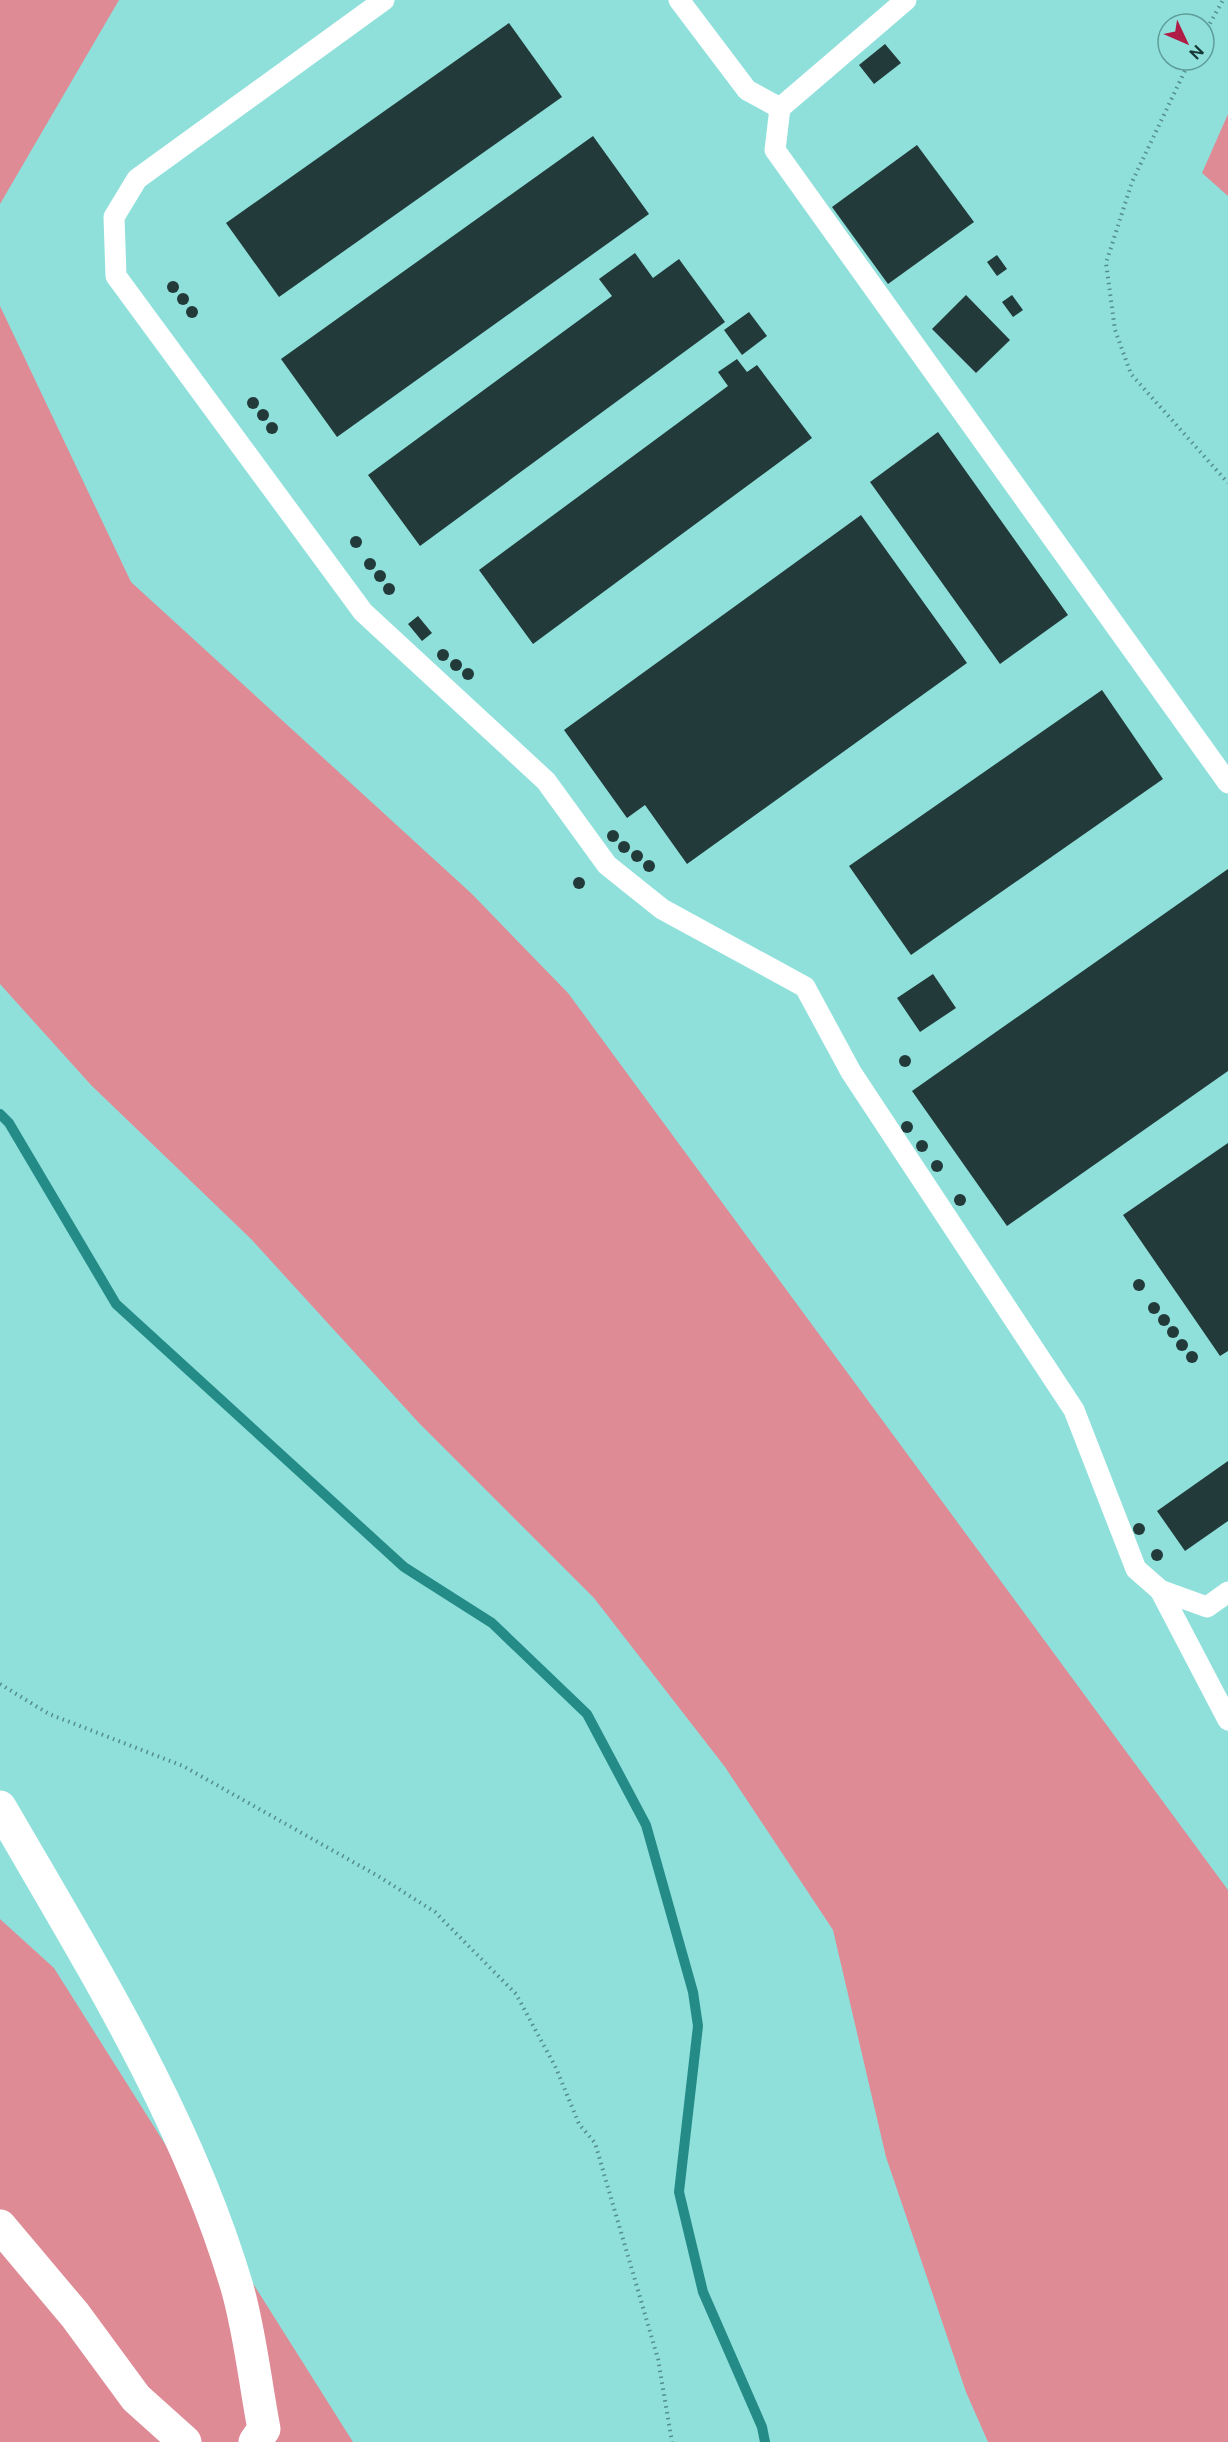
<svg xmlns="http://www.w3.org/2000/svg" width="1228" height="2442" viewBox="0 0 1228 2442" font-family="'Public Sans',sans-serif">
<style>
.green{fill:#de8b96}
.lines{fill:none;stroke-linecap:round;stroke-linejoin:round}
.stream{stroke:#248b87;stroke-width:10}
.building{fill:#223a39}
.path{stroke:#548f8b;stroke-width:4;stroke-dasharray:1.5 4.5;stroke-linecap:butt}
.service{stroke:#fff;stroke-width:21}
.minor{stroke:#fff;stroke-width:33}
</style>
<rect width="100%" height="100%" fill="#8fe0db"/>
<g class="green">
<path d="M 0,0 L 119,0 L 0,204 Z"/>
<path d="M 1228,114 L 1228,196 L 1202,173 Z"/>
<path d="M 0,306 L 131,582 L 472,894 L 568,993 L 1228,1890 L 1228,2442 L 988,2442 L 966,2392 L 886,2157 L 833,1930 L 725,1767 L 594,1598 L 419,1423 L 251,1239 L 91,1085 L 0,984 Z"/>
<path d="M 0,1919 L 54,1968 L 353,2442 L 0,2442 Z"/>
</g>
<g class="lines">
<path class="stream" d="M 0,1114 L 9,1123 L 116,1304 L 404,1567 L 492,1623 L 587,1714 L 646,1825 L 693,1992 L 698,2026 L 679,2192 L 703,2292 L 762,2427 L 765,2442"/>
</g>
<g class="building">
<path d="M 509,23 L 562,97 L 279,297 L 226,223 Z"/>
<path d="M 885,44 L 901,63 L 874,84 L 859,65 Z"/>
<path d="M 593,136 L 649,214 L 337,437 L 281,359 Z"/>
<path d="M 917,145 L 974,222 L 888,284 L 832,207 Z"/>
<path d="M 635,253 L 653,278 L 679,259 L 725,322 L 420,546 L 368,475 L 612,296 L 599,279 Z"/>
<path d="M 997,255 L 1007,269 L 997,276 L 987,262 Z"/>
<circle cx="173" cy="287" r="6"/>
<circle cx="183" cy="299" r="6"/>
<path d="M 966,295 L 1010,340 L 976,373 L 932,329 Z"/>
<path d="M 1012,295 L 1023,310 L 1013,317 L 1002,302 Z"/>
<circle cx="192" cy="312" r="6"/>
<path d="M 749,312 L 767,336 L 742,355 L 724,330 Z"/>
<path d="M 737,359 L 747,372 L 757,365 L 812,438 L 533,644 L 479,570 L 728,386 L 718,372 Z"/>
<circle cx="253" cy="403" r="6"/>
<circle cx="263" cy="415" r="6"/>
<circle cx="272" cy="428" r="6"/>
<path d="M 938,432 L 1068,615 L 1000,664 L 870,482 Z"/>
<path d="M 861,515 L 967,663 L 687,864 L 645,805 L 627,818 L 564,730 Z"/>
<circle cx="356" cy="542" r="6"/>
<circle cx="370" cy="564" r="6"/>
<circle cx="380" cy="576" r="6"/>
<circle cx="389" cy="589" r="6"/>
<path d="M 418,616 L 432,633 L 422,641 L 408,624 Z"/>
<circle cx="443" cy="655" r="6"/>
<circle cx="456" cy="665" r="6"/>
<circle cx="468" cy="674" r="6"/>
<path d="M 1102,690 L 1163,779 L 911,955 L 849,866 Z"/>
<circle cx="613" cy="836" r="6"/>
<circle cx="624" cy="847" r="6"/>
<circle cx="637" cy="856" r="6"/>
<circle cx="649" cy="866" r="6"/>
<path d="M 1228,869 L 1228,1071 L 1007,1226 L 912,1091 Z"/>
<circle cx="579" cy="883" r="6"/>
<path d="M 933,974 L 956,1008 L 920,1032 L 897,998 Z"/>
<circle cx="905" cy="1061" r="6"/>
<circle cx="907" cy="1127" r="6"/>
<circle cx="922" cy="1146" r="6"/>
<path d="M 1228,1143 L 1228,1351 L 1220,1356 L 1123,1215 Z"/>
<circle cx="937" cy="1166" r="6"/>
<circle cx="960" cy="1200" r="6"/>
<circle cx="1139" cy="1285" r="6"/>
<circle cx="1154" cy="1308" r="6"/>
<circle cx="1164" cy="1320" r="6"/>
<circle cx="1173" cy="1332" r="6"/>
<circle cx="1182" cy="1345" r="6"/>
<circle cx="1192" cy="1357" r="6"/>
<path d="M 1228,1461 L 1228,1521 L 1185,1551 L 1157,1511 Z"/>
<circle cx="1139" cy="1529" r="6"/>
<circle cx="1157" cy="1555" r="6"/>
</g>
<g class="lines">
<g class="path">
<path d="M 1204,34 L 1223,0"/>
<path d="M 1190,60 L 1132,182 L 1106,263 L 1115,330 L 1131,374 L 1228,483"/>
<path d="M 0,1684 L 49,1714 L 183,1766 L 378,1876 L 435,1912 L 516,1994 L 556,2068 L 579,2124 L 595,2143 L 658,2359 L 672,2442"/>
</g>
<g class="service">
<path d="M 384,0 L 137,179 L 114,217 L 116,276 L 363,612 L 546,781 L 607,865 L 662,909 L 805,987 L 851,1072 L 1074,1410 L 1136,1569 L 1160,1590 L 1207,1607 L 1228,1592"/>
<path d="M 679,0 L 747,90 L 780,108"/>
<path d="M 906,0 L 780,108 L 775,150 L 1228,783"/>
<path d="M 1160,1590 L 1228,1720"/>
</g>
<g class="minor">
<path d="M 0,1807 C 89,1961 186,2115 237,2287 C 250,2332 255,2382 264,2429 L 255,2442"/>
<path d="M 0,2226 L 75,2315 L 136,2398 L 185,2442"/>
</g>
</g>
<g transform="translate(1186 42) rotate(134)"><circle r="28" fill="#8fe0db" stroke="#5f9d99" stroke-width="1.5"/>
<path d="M0-4.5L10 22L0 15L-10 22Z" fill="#af1c46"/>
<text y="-9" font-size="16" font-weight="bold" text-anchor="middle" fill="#163836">N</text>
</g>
</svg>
